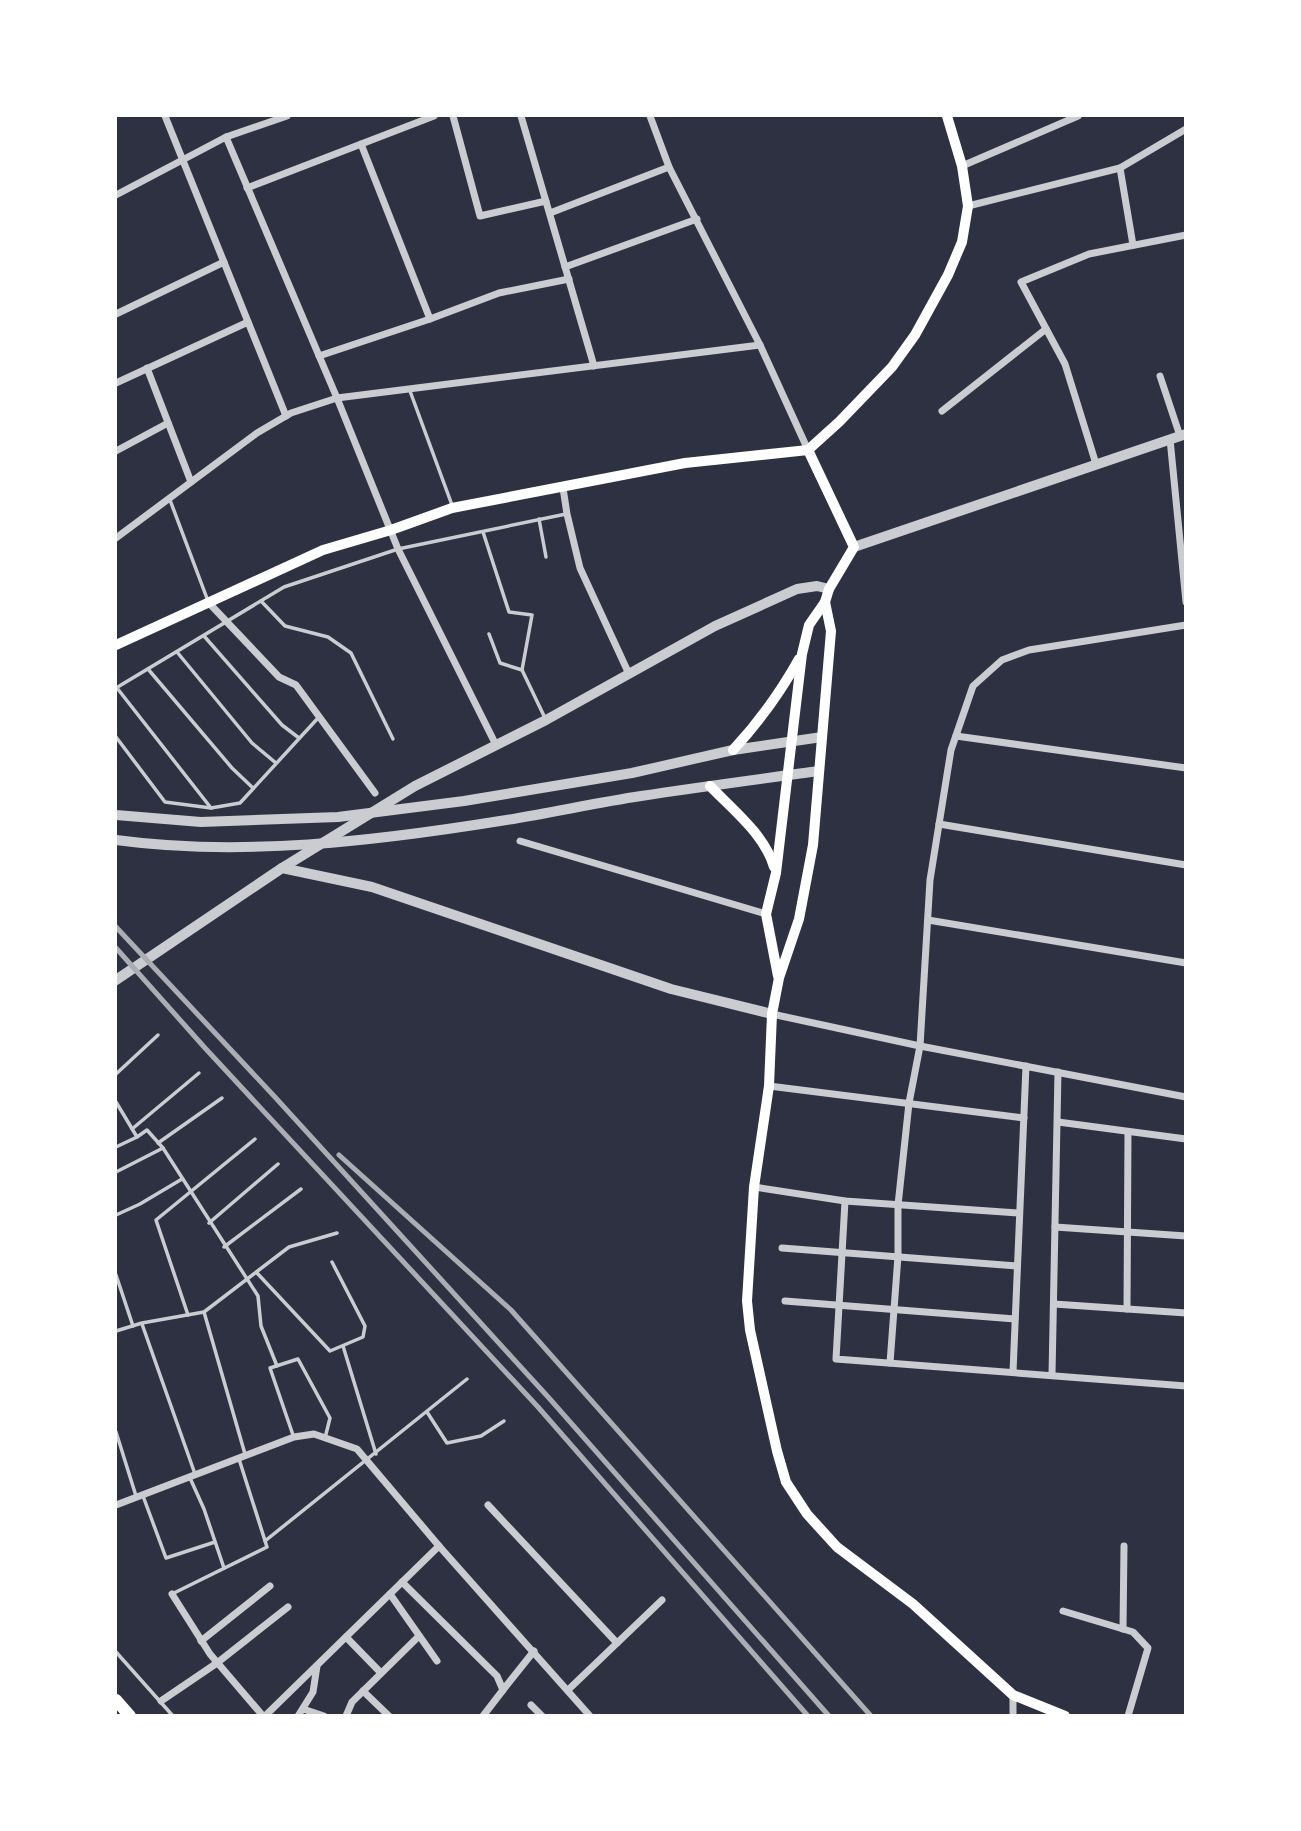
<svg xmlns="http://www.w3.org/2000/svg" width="1301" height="1831" viewBox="0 0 1301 1831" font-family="Mulish,sans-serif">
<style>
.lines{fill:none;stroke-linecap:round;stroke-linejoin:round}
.service{stroke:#caccd0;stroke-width:3.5}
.minor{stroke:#caccd0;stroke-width:7}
.tertiary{stroke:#caccd0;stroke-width:10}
.secondary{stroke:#fff;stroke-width:10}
.primary{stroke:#fff;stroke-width:12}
.rail{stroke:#abadb3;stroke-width:5}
</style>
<rect width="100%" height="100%" fill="#2d3142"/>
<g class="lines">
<g class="service">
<path d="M 410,391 L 452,505"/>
<path d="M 170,500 L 208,601"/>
<path d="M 539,519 L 546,557"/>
<path d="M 483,532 L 509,612 L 532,615 L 522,670"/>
<path d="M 261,601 L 285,626 L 328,637 L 351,653 L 393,739"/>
<path d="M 489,634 L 500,663 L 522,670 L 545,718"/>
<path d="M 204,636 L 282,725 L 299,738"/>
<path d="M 177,652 L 252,743 L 276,763"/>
<path d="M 148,669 L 232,768 L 253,788"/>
<path d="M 116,688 L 284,587 L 398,549 L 566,514"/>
<path d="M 117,688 L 211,808"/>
<path d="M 116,737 L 165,802 L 211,808 L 240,803 L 318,718"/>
<path d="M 116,1074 L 158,1035"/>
<path d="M 116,1102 L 137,1137 L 147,1130 L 163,1148 L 258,1296 L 261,1326 L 277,1366"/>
<path d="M 132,1129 L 199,1073"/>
<path d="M 158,1143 L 222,1098"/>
<path d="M 116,1147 L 137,1137"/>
<path d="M 116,1172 L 163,1148"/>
<path d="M 116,1215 L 140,1204 L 182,1179"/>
<path d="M 209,1223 L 278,1164"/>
<path d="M 224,1247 L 301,1189"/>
<path d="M 257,1273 L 330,1351 L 363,1337 L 365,1326 L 332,1262"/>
<path d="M 116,1275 L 133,1326"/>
<path d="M 204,1312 L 245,1454"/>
<path d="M 188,1315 L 156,1220 L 255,1139"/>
<path d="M 142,1324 L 195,1474"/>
<path d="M 116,1331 L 142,1323 L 204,1312 L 289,1247 L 337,1233"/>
<path d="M 343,1346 L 376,1454"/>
<path d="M 427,1412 L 447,1443 L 481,1436 L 504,1421"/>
<path d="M 116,1432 L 136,1496"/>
<path d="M 293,1435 L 270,1368 L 298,1359 L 330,1418 L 325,1438"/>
<path d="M 190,1478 L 204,1509 L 224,1568"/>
<path d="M 143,1496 L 166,1558 L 215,1542"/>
<path d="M 265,1541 L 467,1379"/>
<path d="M 172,1594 L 267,1547 L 239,1459"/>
<path d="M 116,1652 L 173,1716"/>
</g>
<g class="minor">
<path d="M 165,116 L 286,416"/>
<path d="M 453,116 L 480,216 L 546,201"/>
<path d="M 521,116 L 594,366"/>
<path d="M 650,116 L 669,167 L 760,345 L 808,450"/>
<path d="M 226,137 L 287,116"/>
<path d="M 361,144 L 430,319"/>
<path d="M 962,166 L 1078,116"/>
<path d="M 1120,168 L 1133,245"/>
<path d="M 247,188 L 434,116"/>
<path d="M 116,195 L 226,137 L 337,398 L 398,549 L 496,745"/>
<path d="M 968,206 L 1120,168 L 1186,129"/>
<path d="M 550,213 L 669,167"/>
<path d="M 565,267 L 697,219"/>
<path d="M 116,314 L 224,262"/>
<path d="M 319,356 L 430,319 L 499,293 L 569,279"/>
<path d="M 147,368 L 191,482"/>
<path d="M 1160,376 L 1180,436"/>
<path d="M 116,383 L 248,322"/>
<path d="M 942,411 L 1046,329"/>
<path d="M 1170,439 L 1186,602"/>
<path d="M 116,451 L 168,423"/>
<path d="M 1096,464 L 1065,364 L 1021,282 L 1089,254 L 1186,235"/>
<path d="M 563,488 L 567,514 L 580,568 L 629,674"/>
<path d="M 116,538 L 257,433 L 291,413 L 337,398 L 760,345"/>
<path d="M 208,602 L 279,677 L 296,685 L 375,793"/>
<path d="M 956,736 L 1186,768"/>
<path d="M 939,824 L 1186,865"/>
<path d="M 520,841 L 766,914"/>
<path d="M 928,920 L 1186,963"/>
<path d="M 772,1014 L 920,1046 L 1186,1097"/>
<path d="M 769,1086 L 1024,1118"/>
<path d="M 1058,1122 L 1186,1139"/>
<path d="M 754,1187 L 845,1201 L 1019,1213"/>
<path d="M 845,1201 L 836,1359 L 1186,1386"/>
<path d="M 1055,1227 L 1186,1236"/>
<path d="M 782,1248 L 1017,1266"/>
<path d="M 785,1301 L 1015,1319"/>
<path d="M 1054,1304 L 1186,1313"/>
<path d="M 1127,1309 L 1128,1132"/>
<path d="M 890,1363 L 898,1256 L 898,1205 L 909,1103 L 920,1046 L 930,880 L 951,750 L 973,686 L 1002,660 L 1029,650 L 1186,625"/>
<path d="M 1013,1372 L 1026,1066"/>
<path d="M 1052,1375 L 1058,1072"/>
<path d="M 116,1505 L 294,1437 L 314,1434 L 357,1449 L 439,1546 L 590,1716"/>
<path d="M 488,1505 L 617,1643"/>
<path d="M 402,1582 L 497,1676 L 503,1690 L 483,1716"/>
<path d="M 172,1594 L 210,1654 L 263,1716"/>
<path d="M 390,1594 L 437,1661"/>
<path d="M 1063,1611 L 1133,1632 L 1148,1648 L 1128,1716"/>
<path d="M 1123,1629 L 1124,1546"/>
<path d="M 346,1637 L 381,1673"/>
<path d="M 201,1641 L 270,1586"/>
<path d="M 503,1690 L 534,1651"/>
<path d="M 568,1690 L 662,1600"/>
<path d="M 363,1691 L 389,1716"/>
<path d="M 161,1701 L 217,1663 L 288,1607"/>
<path d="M 531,1705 L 542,1716"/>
<path d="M 303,1709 L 324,1716"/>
<path d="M 265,1716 L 439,1546"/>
<path d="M 298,1716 L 313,1692 L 317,1666"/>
<path d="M 346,1716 L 352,1702 L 419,1636"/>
<path d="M 1013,1716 L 1013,1695"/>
</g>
<g class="tertiary">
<path d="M 854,547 L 1186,434"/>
<path d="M 116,815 L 201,822 L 338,817 L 464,801 L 632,773 L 733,750 L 822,737"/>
<path d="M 116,840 C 241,857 376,841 500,821 C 547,814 594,803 641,796 C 700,787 760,779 819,771"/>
<path d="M 282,868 L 415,786 L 546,720 L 715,626 L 797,589 L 817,586 L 829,589"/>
<path d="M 116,980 L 282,868 L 372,887 L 671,989 L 772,1014"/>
</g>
<g class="secondary">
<path d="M 825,602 L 831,631 L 813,845 L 799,919 L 779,978 L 772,1014 L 769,1086 L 754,1187 L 747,1301 L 750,1330 L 777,1451 L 786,1482 L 807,1514 L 837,1547 L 913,1604 L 1013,1695 L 1065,1716"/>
<path d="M 116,645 L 323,550 L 391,530 L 452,508 L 685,463 L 808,450 L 839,422 L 892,367 L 915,335 L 948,275 L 962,242 L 968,206 L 962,166 L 947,116"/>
<path d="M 733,750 C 760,721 780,693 799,659"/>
<path d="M 710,786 C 733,810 765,835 774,867"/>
<path d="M 778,976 L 766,914 L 776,873 L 802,654 L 809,625 L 825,602 L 829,589 L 854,547 L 808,450"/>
</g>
<path class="primary" d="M 116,1700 L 130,1716"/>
<g class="rail">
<path d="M 116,927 L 274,1096 L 549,1398 L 829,1716"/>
<path d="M 116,948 L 205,1048 L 538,1407 L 808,1716"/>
<path d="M 339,1155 L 511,1310 L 871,1716"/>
</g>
</g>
<rect width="1301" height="1831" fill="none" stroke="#ffffff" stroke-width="234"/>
</svg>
